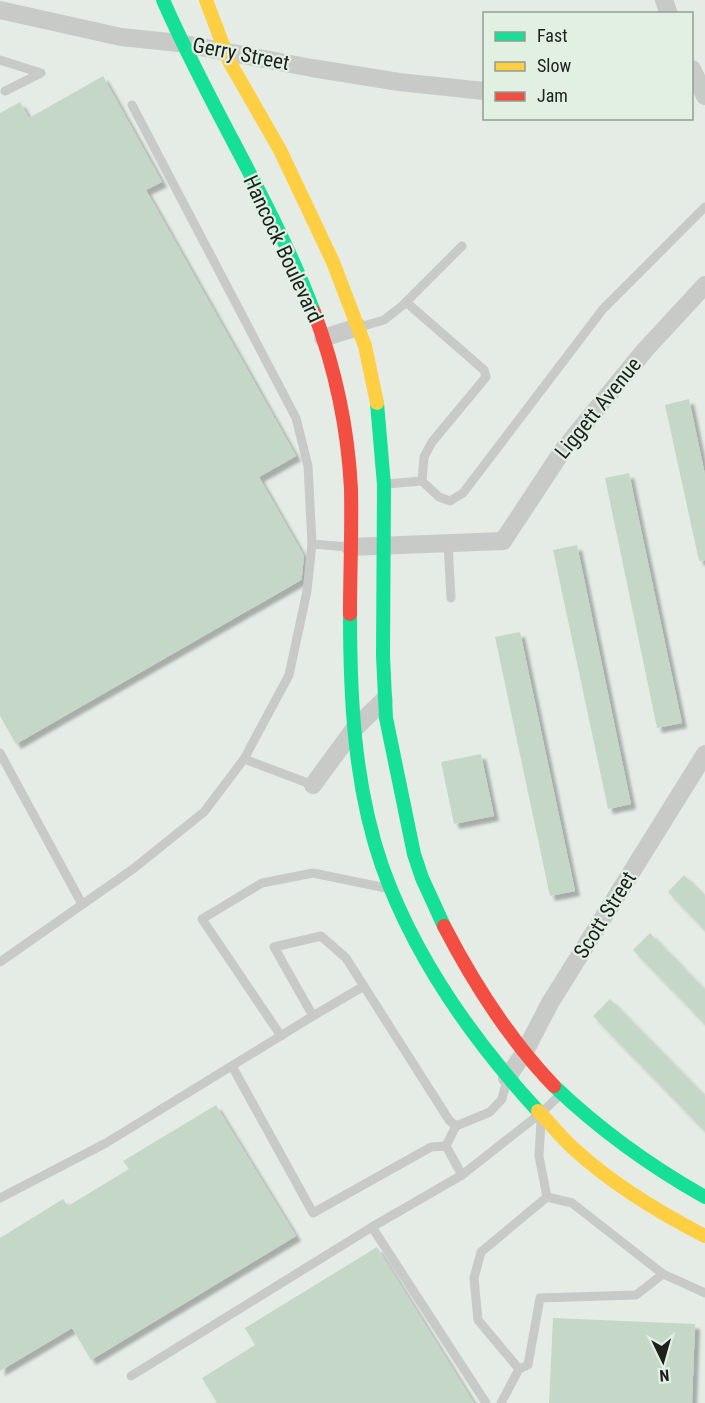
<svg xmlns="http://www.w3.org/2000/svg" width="705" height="1403" viewBox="0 0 705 1403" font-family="'Roboto Condensed',sans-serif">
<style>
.building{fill:#c5d8c8;filter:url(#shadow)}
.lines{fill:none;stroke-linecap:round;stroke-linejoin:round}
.lane{stroke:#c8cac8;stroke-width:9}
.street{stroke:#c8cac8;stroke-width:18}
.fast{stroke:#16e098;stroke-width:14}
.slow{stroke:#ffcf43;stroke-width:14}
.jam{stroke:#f24e42;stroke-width:14}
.labels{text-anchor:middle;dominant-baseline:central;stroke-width:4.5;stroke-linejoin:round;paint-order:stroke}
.street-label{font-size:21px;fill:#1c211d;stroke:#e2efe3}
</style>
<defs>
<filter id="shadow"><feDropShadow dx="5" dy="5" stdDeviation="1.5" flood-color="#0004"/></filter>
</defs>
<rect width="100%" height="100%" fill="#e5ece6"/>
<g class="building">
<path d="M 103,76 L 162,182 L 146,190 L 296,456 L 259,477 L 304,556 L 302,575 L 301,580 L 16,744 L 0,716 L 0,113 L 20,102 L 29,118 Z"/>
<path d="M 689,399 L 705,475 L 705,560 L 699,561 L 665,405 Z"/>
<path d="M 629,473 L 682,723 L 657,728 L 605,478 Z"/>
<path d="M 577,545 L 631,804 L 608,809 L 553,550 Z"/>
<path d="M 520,632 L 575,891 L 550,896 L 495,637 Z"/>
<path d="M 481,754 L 494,816 L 454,824 L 441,762 Z"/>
<path d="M 684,875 L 705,896 L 705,930 L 668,892 Z"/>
<path d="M 650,933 L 705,990 L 705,1024 L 633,950 Z"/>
<path d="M 610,999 L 705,1096 L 705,1131 L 593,1016 Z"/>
<path d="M 216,1105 L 296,1236 L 91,1360 L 72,1328 L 0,1371 L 0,1238 L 63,1199 L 68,1206 L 129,1169 L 123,1161 Z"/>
<path d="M 377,1247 L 474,1403 L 217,1403 L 202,1378 L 255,1345 L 245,1328 Z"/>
<path d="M 553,1318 L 695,1324 L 692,1403 L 549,1403 Z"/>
</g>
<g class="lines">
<g class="lane">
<path d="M 0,60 L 41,73 L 5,91"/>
<path d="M 132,105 L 296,418 L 308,466 L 312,544"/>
<path d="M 406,302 L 484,370 L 486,377 L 432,442 L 424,457 L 422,481"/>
<path d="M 360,327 L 384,320 L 402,306 L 462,246"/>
<path d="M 386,484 L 422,481 L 439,497 L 450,501 L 463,493 L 603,309 L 705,207"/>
<path d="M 448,543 L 451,598"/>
<path d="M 0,753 L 82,904"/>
<path d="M 244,759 L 313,785"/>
<path d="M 0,962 L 133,869 L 204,812 L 244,759 L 289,675 L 307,591 L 312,544 L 348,547"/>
<path d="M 313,1016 L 364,986"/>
<path d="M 281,1036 L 202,919 L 262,883 L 313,873 L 386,888"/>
<path d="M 232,1066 L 313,1213 L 431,1147 L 446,1146"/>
<path d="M 541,1122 L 539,1156 L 547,1197"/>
<path d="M 462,1175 L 446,1146 L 456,1126 L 490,1112 L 502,1099 L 507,1080"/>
<path d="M 0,1198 L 106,1143 L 313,1016 L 274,947 L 321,936 L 346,958 L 449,1120 L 456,1126"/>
<path d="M 372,1227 L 486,1403"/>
<path d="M 663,1274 L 636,1295 L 540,1298 L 528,1365 L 519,1369 L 478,1320 L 474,1278 L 481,1252 L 547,1197 L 572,1203 L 663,1274 L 705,1293"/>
<path d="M 131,1376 L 372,1227 L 462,1175 L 541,1113 L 560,1095"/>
<path d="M 501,1403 L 519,1369"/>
</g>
<g class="street">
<path d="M 664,0 L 669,14"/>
<path d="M 0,10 L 121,37 L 179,43 L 312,68 L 399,82 L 484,91"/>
<path d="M 692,69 L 705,96"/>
<path d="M 323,338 L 358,327"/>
<path d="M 350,547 L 503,541 L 563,450 L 645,350 L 705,285"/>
<path d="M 313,785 L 354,729 L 384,700"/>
<path d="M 507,1078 L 524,1053 L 550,1003 L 705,754"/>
</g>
<g class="fast">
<path d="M 163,0 C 209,106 273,204 314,312"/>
<path d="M 377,403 L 384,485 L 383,656 L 386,718 L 414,854 L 422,878 L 444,926"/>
<path d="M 350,614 C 350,698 354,785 382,866 C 415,959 472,1039 538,1111"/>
<path d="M 554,1086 C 600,1130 650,1166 705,1197"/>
</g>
<g class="slow">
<path d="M 206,0 L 229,61 L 280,150 L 333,262 L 365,346 L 377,403"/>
<path d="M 538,1111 C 550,1123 561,1137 573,1148 C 612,1184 658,1212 705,1236"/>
</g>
<g class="jam">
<path d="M 314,312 C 335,368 348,429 351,489 C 352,530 350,572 350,614"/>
<path d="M 444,926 C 474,984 509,1039 554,1086"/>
</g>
</g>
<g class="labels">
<g class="street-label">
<text transform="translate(241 54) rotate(11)">Gerry Street</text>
<text transform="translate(283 249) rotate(65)">Hancock Boulevard</text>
<text transform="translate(598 408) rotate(-51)">Liggett Avenue</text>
<text transform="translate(605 915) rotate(-58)">Scott Street</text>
</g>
</g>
<rect x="483" y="12" width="210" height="108" fill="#e2efe3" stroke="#939d94" stroke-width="1.5"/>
<rect x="495" y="32" width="30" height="9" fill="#16e098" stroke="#939d94" stroke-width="1.5"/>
<text x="537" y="42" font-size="18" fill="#1c211d">Fast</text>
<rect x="495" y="62" width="30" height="9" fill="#ffcf43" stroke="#939d94" stroke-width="1.5"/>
<text x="537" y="72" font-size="18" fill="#1c211d">Slow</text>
<rect x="495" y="92" width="30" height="9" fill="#f24e42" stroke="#939d94" stroke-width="1.5"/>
<text x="537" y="102" font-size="18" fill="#1c211d">Jam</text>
<g transform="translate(663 1361) rotate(175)" stroke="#e2efe3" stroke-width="4.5" paint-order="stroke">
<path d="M0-4.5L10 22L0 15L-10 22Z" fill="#1c211d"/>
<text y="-9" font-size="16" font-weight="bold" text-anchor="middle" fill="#1c211d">N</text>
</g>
</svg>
